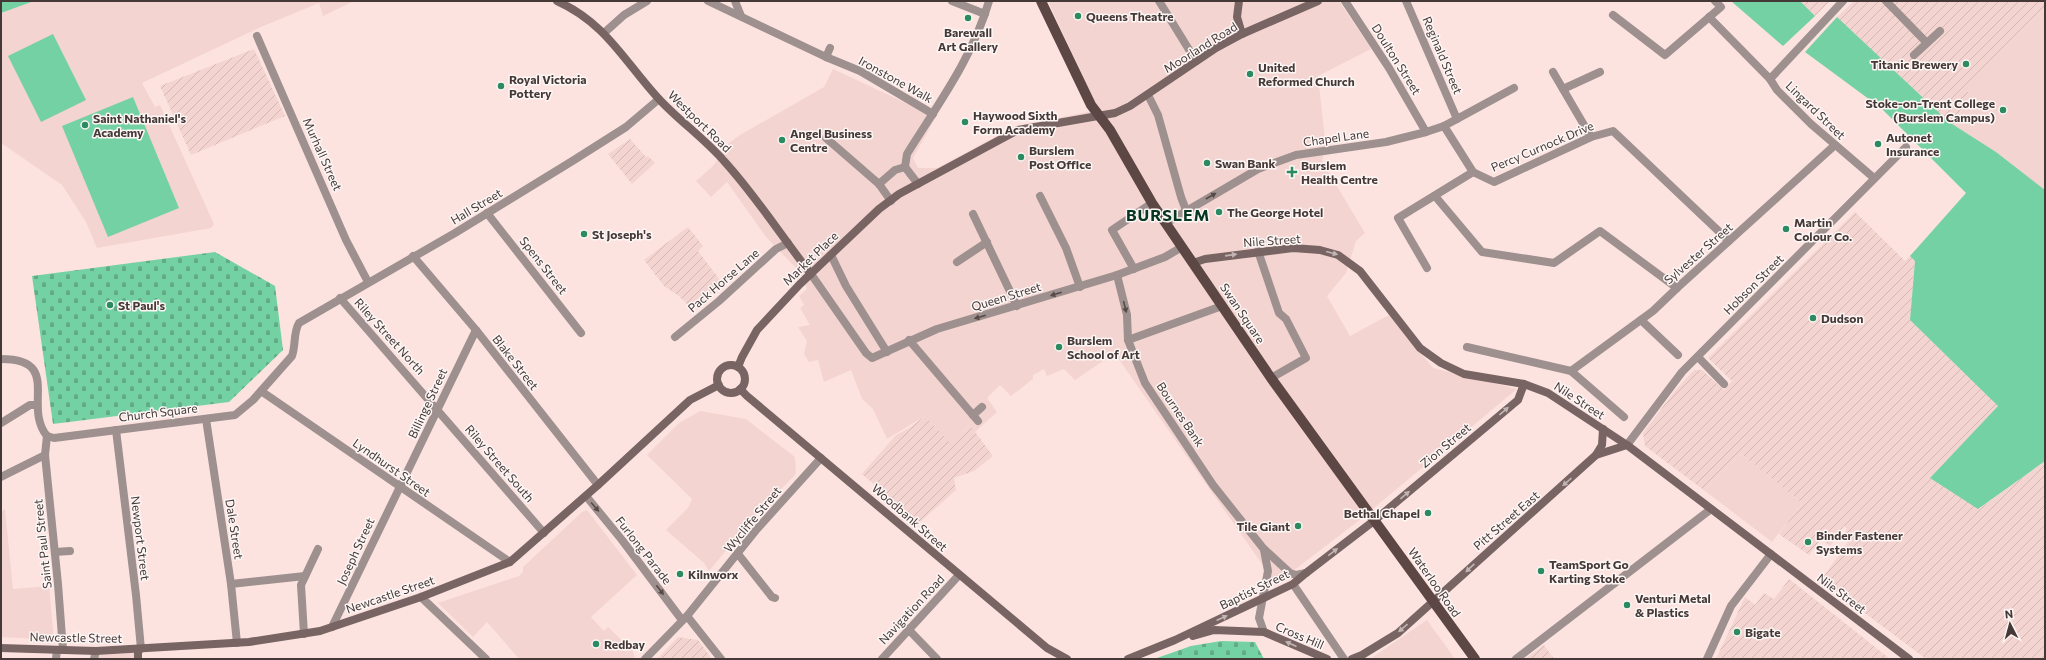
<svg xmlns="http://www.w3.org/2000/svg" width="2046" height="660" viewBox="0 0 2046 660" font-family="Commissioner,sans-serif">
<style>
.built{fill:#f3d4d0}
.industrial{fill:url(#industrial-furrows)}
.green{fill:#74d1a3}
.cemetery{fill:url(#cemetery-stones)}
.lines{fill:none;stroke-linecap:round;stroke-linejoin:round}
.street{stroke:#9d908e;stroke-width:8}
.secondary{stroke:#786563;stroke-width:8}
.primary{stroke:#5d4745;stroke-width:10}
.oneway{fill:#574a48}
.oneway2{fill:#c1b5b3}
.poi-dot{fill:#2c8a61;stroke:#fcf6f5;stroke-width:1.5}
.labels{text-anchor:middle;dominant-baseline:central;stroke-width:3;stroke-linejoin:round;paint-order:stroke}
.poi-label{font-size:12px;font-weight:bold;fill:#453937;stroke:#fcf6f5;text-anchor:start}
.street-label{font-size:12px;fill:#453937;stroke:#fcf6f5}
.district-label{font-size:16px;font-weight:bold;letter-spacing:1px;fill:#063522;stroke:#fcf6f5}
</style>
<defs>
<pattern id="industrial-furrows" width="10" height="10" patternUnits="userSpaceOnUse"><rect width="10" height="10" fill="#f3d4d0"/><path d="M-1 1l2-2M0 10L10 0M9 11l2-2" fill="none" stroke="#d2b7b3"/></pattern>
<pattern id="cemetery-stones" width="16" height="16" patternUnits="userSpaceOnUse"><rect width="16" height="16" fill="#74d1a3"/><path d="M2 7V4a2 2 0 0 1 4 0v3zM10 15v-3a2 2 0 0 1 4 0v3z" fill="#61ab86"/></pattern>
</defs>
<rect width="100%" height="100%" fill="#fde3e0"/>
<g class="built">
<path d="M 34,1 L 354,1 L 323,16 L 319,3 L 261,27 L 142,83 L 155,107 L 160,105 L 214,224 L 211,228 L 97,248 L 86,222 L 62,185 L 1,143 L 1,13 Z"/>
<path d="M 1048,1 L 1339,1 L 1371,49 L 1318,76 L 1326,148 L 1322,161 L 1365,233 L 1356,241 L 1346,273 L 1327,296 L 1350,336 L 1389,315 L 1433,368 L 1517,389 L 1357,522 L 1276,584 L 1113,351 L 1106,359 L 1075,380 L 1064,369 L 1047,376 L 1044,369 L 1033,375 L 1033,379 L 1011,396 L 1000,385 L 987,398 L 997,412 L 975,432 L 969,425 L 950,444 L 925,416 L 887,439 L 873,409 L 862,399 L 851,370 L 824,382 L 818,360 L 809,362 L 804,354 L 807,341 L 798,327 L 810,325 L 800,308 L 804,305 L 799,296 L 807,289 L 799,271 L 766,237 L 727,182 L 711,197 L 696,181 L 713,166 L 729,143 L 740,135 L 824,87 L 833,69 L 936,117 L 913,158 L 918,168 L 937,168 L 1016,126 L 1098,110 Z"/>
<path d="M 2045,8 L 2045,190 L 1996,152 L 1949,122 L 1972,99 L 1966,91 L 2006,46 Z"/>
<path d="M 700,411 L 746,419 L 795,457 L 796,473 L 794,476 L 754,517 L 709,571 L 704,563 L 666,530 L 688,508 L 692,499 L 647,455 L 679,423 Z"/>
<path d="M 1741,454 L 1802,503 L 1772,542 L 1705,491 Z"/>
<path d="M 5,509 L 13,589 L 49,586 L 54,640 L 1,637 L 1,512 Z"/>
<path d="M 587,510 L 637,575 L 591,617 L 604,631 L 608,627 L 633,651 L 635,659 L 519,659 L 487,622 L 473,637 L 438,603 L 519,576 L 523,572 L 523,567 L 582,512 Z"/>
<path d="M 1427,620 L 1455,659 L 1370,659 Z"/>
<path d="M 134,653 L 134,659 L 98,659 L 98,655 Z"/>
</g>
<g class="industrial">
<path d="M 1800,1 L 1830,1 L 1815,16 Z"/>
<path d="M 1854,1 L 2045,1 L 2045,8 L 2006,46 L 1967,91 L 1972,99 L 1949,122 L 1837,17 Z"/>
<path d="M 254,49 L 285,116 L 191,155 L 160,86 Z"/>
<path d="M 630,139 L 646,157 L 648,156 L 655,163 L 632,184 L 608,154 Z"/>
<path d="M 1855,212 L 1905,261 L 1910,256 L 1915,261 L 1910,320 L 1998,406 L 1930,478 L 1979,509 L 2045,461 L 2045,659 L 1926,659 L 1821,580 L 1851,538 L 1844,535 L 1847,529 L 1844,526 L 1830,546 L 1821,539 L 1809,555 L 1779,534 L 1802,503 L 1741,454 L 1705,491 L 1645,446 L 1643,433 L 1674,392 L 1694,370 L 1702,370 L 1724,390 L 1732,381 L 1708,358 Z"/>
<path d="M 688,227 L 703,246 L 698,251 L 720,280 L 716,288 L 693,310 L 679,296 L 664,286 L 644,260 Z"/>
<path d="M 925,416 L 950,443 L 970,425 L 993,456 L 974,471 L 954,478 L 956,490 L 919,523 L 862,474 L 895,436 L 909,428 Z"/>
<path d="M 1789,579 L 1831,612 L 1890,659 L 1716,659 L 1745,597 L 1755,605 L 1764,593 L 1774,599 Z"/>
<path d="M 678,637 L 698,640 L 712,659 L 657,659 Z"/>
<path d="M 1544,645 L 1554,659 L 1525,659 Z"/>
</g>
<g class="green">
<path d="M 1,1 L 34,1 L 1,13 Z"/>
<path d="M 1731,1 L 1800,1 L 1815,16 L 1783,46 Z"/>
<path d="M 1837,17 L 1949,122 L 1996,152 L 2045,190 L 2045,461 L 1978,509 L 1930,478 L 1998,406 L 1910,320 L 1915,261 L 1910,256 L 1966,193 L 1881,108 L 1805,52 Z"/>
<path d="M 53,34 L 86,100 L 41,122 L 8,56 Z"/>
<path d="M 133,97 L 179,208 L 108,237 L 62,126 Z"/>
</g>
<g class="cemetery">
<path d="M 215,252 L 275,286 L 283,350 L 229,402 L 53,424 L 32,276 Z"/>
<path d="M 1221,641 L 1255,642 L 1264,659 L 1154,659 L 1191,646 Z"/>
</g>
<g class="lines">
<g class="street">
<path d="M 708,1 L 826,57 L 860,71 L 933,114"/>
<path d="M 735,1 L 741,16"/>
<path d="M 952,1 L 985,14"/>
<path d="M 1159,1 L 1196,61"/>
<path d="M 1345,1 L 1389,68 L 1426,132"/>
<path d="M 1406,1 L 1457,119"/>
<path d="M 1843,1 L 1770,79 L 1777,90 L 1811,124 L 1874,178"/>
<path d="M 1886,1 L 1927,43"/>
<path d="M 1613,15 L 1665,55 L 1721,7 L 1715,1"/>
<path d="M 1709,17 L 1770,79"/>
<path d="M 604,33 L 624,15 L 647,1"/>
<path d="M 257,36 L 346,240 L 368,282"/>
<path d="M 1914,55 L 1940,31"/>
<path d="M 826,57 L 830,48"/>
<path d="M 1553,72 L 1591,137"/>
<path d="M 1563,89 L 1600,72"/>
<path d="M 1148,95 L 1158,115 L 1181,197 L 1186,210"/>
<path d="M 1444,126 L 1473,172 L 1494,182 L 1591,137 L 1613,131 L 1729,241"/>
<path d="M 826,138 L 879,184 L 891,201"/>
<path d="M 879,184 L 895,170 L 905,167"/>
<path d="M 918,184 L 905,167 L 907,154 C 938,104 972,59 989,1"/>
<path d="M 1040,196 L 1066,248 L 1080,287"/>
<path d="M 1435,196 L 1482,252 L 1554,263 L 1600,231 L 1677,288"/>
<path d="M 487,213 L 581,333"/>
<path d="M 973,214 L 1017,306"/>
<path d="M 1166,223 L 1258,169 L 1296,155 L 1386,142 L 1426,132 L 1444,126 L 1514,88"/>
<path d="M 1258,251 L 1279,313 L 1286,319 L 1306,358 L 1271,378"/>
<path d="M 831,255 L 846,286 L 887,352"/>
<path d="M 413,256 L 476,330 L 598,485"/>
<path d="M 957,262 L 987,242"/>
<path d="M 1427,268 L 1398,218 L 1473,172"/>
<path d="M 1134,269 L 1112,230 L 1152,203"/>
<path d="M 811,274 L 866,353 L 872,358 L 937,329 L 1117,275 L 1165,257 L 1182,247"/>
<path d="M 1117,275 L 1127,315 L 1128,340 L 1145,383 L 1213,485 L 1263,548 L 1290,573 L 1296,575 L 1306,573"/>
<path d="M 340,298 L 544,533"/>
<path d="M 1641,320 L 1678,355"/>
<path d="M 675,337 L 719,301 L 776,249 L 788,243"/>
<path d="M 909,340 L 978,421"/>
<path d="M 1128,340 L 1222,306"/>
<path d="M 1467,347 L 1571,371 L 1624,417"/>
<path d="M 1698,357 L 1724,384"/>
<path d="M 1,359 C 63,359 22,406 47,436 L 54,438 L 235,415 L 253,400 L 292,356 C 296,345 293,333 299,323 L 455,233 L 574,160 L 626,127 L 659,99"/>
<path d="M 1571,371 L 1653,311 L 1677,288 L 1835,145"/>
<path d="M 261,391 L 510,562"/>
<path d="M 973,415 L 982,407"/>
<path d="M 206,419 L 231,584 L 237,643"/>
<path d="M 1,423 L 30,405 L 37,405"/>
<path d="M 116,430 L 136,595 L 141,649"/>
<path d="M 47,436 L 45,455 L 58,584 L 63,650"/>
<path d="M 1627,445 L 1682,372 L 1906,147"/>
<path d="M 1,477 L 45,455"/>
<path d="M 586,496 L 622,540 L 682,620"/>
<path d="M 1264,550 L 1268,571 L 1259,618 L 1264,632"/>
<path d="M 55,552 L 70,551"/>
<path d="M 738,554 L 772,597 L 775,598"/>
<path d="M 231,584 L 305,576"/>
<path d="M 1293,584 L 1344,659"/>
<path d="M 421,597 L 486,659"/>
<path d="M 687,616 L 721,659"/>
<path d="M 332,627 L 476,330"/>
<path d="M 908,629 L 937,659"/>
<path d="M 304,634 L 301,585 L 318,549"/>
<path d="M 56,659 L 57,650"/>
<path d="M 94,659 L 96,651"/>
<path d="M 645,659 L 687,616 L 757,529 L 821,458"/>
<path d="M 882,659 L 959,575"/>
<path d="M 1516,659 L 1711,509"/>
<path d="M 1707,659 L 1731,606 L 1771,554"/>
</g>
<g class="secondary">
<path d="M 557,1 C 606,23 624,61 658,98 C 678,120 704,138 724,161 C 756,196 782,237 811,274"/>
<path d="M 1239,1 L 1237,17 L 1242,34"/>
<path d="M 1193,263 L 1205,259 L 1293,248 L 1320,250 L 1338,255 L 1360,271 L 1420,348 L 1441,363 L 1464,374 L 1524,384 L 1548,393 L 1627,445 L 1909,659"/>
<circle cx="731" cy="379" r="14"/>
<path d="M 738,367 L 742,357 L 757,330 L 800,284 L 879,209 L 899,194 L 1018,130 L 1115,113 L 1130,106 L 1216,48 L 1242,34 L 1318,1"/>
<path d="M 740,389 L 747,396 L 1047,648 L 1067,659"/>
<path d="M 1596,455 L 1602,445 L 1603,429"/>
<path d="M 1193,636 L 1214,630 L 1264,632 L 1327,659"/>
<path d="M 1,648 L 96,651 L 249,642 L 320,631 L 421,597 L 510,562 L 598,485 L 690,400 L 719,385"/>
<path d="M 138,649 L 138,659"/>
<path d="M 1128,659 L 1175,640 L 1293,584 L 1306,573 L 1375,520 L 1518,400 L 1524,384"/>
<path d="M 1352,659 L 1362,655 L 1398,633 L 1596,455 L 1627,445"/>
</g>
<path class="primary" d="M 1041,1 L 1091,105 L 1110,130 L 1152,203 L 1271,378 L 1475,659"/>
</g>
<defs><path id="oneway-solid" d="M-6-.8H1V-3.2L6.5 0L1 3.2V.8H-6Z"/></defs>
<g class="oneway">
<use href="#oneway-solid" transform="translate(1211 196) rotate(-30)"/>
<use href="#oneway-solid" transform="translate(1056 294) rotate(163)"/>
<use href="#oneway-solid" transform="translate(1125 307) rotate(76)"/>
<use href="#oneway-solid" transform="translate(980 317) rotate(164)"/>
<use href="#oneway-solid" transform="translate(595 507) rotate(49)"/>
<use href="#oneway-solid" transform="translate(660 590) rotate(53)"/>
</g>
<g class="oneway2">
<use href="#oneway-solid" transform="translate(1332 253) rotate(15)"/>
<use href="#oneway-solid" transform="translate(1231 255) rotate(-8)"/>
<use href="#oneway-solid" transform="translate(1504 411) rotate(-40)"/>
<use href="#oneway-solid" transform="translate(1567 482) rotate(138)"/>
<use href="#oneway-solid" transform="translate(1405 495) rotate(-40)"/>
<use href="#oneway-solid" transform="translate(1333 552) rotate(-38)"/>
<use href="#oneway-solid" transform="translate(1470 568) rotate(137)"/>
<use href="#oneway-solid" transform="translate(1222 618) rotate(-25)"/>
<use href="#oneway-solid" transform="translate(1403 628) rotate(139)"/>
<use href="#oneway-solid" transform="translate(1291 644) rotate(-156)"/>
</g>
<g class="poi-dot">
<circle cx="1078" cy="16" r="4"/>
<circle cx="968" cy="18" r="4"/>
<circle cx="1966" cy="64" r="4"/>
<circle cx="1250" cy="74" r="4"/>
<circle cx="501" cy="86" r="4"/>
<circle cx="2003" cy="110" r="4"/>
<circle cx="965" cy="122" r="4"/>
<circle cx="85" cy="125" r="4"/>
<circle cx="782" cy="140" r="4"/>
<circle cx="1878" cy="144" r="4"/>
<circle cx="1021" cy="157" r="4"/>
<circle cx="1207" cy="163" r="4"/>
<path d="M1290 166h4v4h4v4h-4v4h-4v-4h-4v-4h4z"/>
<circle cx="1219" cy="212" r="4"/>
<circle cx="1786" cy="229" r="4"/>
<circle cx="584" cy="234" r="4"/>
<circle cx="110" cy="305" r="4"/>
<circle cx="1813" cy="318" r="4"/>
<circle cx="1059" cy="347" r="4"/>
<circle cx="1428" cy="513" r="4"/>
<circle cx="1298" cy="526" r="4"/>
<circle cx="1808" cy="542" r="4"/>
<circle cx="1541" cy="571" r="4"/>
<circle cx="680" cy="574" r="4"/>
<circle cx="1627" cy="605" r="4"/>
<circle cx="1737" cy="632" r="4"/>
<circle cx="596" cy="644" r="4"/>
</g>
<g class="labels">
<g class="poi-label">
<text x="1086" y="16">Queens Theatre</text>
<text x="968" y="32" text-anchor="middle">Barewall<tspan x="968" dy="14">Art Gallery</tspan></text>
<text x="1958" y="64" text-anchor="end">Titanic Brewery</text>
<text x="1258" y="67">United<tspan x="1258" dy="14">Reformed Church</tspan></text>
<text x="509" y="79">Royal Victoria<tspan x="509" dy="14">Pottery</tspan></text>
<text x="1995" y="103" text-anchor="end">Stoke-on-Trent College<tspan x="1995" dy="14">(Burslem Campus)</tspan></text>
<text x="973" y="115">Haywood Sixth<tspan x="973" dy="14">Form Academy</tspan></text>
<text x="93" y="118">Saint Nathaniel's<tspan x="93" dy="14">Academy</tspan></text>
<text x="790" y="133">Angel Business<tspan x="790" dy="14">Centre</tspan></text>
<text x="1886" y="137">Autonet<tspan x="1886" dy="14">Insurance</tspan></text>
<text x="1029" y="150">Burslem<tspan x="1029" dy="14">Post Office</tspan></text>
<text x="1215" y="163">Swan Bank</text>
<text x="1301" y="165">Burslem<tspan x="1301" dy="14">Health Centre</tspan></text>
<text x="1227" y="212">The George Hotel</text>
<text x="1794" y="222">Martin<tspan x="1794" dy="14">Colour Co.</tspan></text>
<text x="592" y="234">St Joseph's</text>
<text x="118" y="305">St Paul's</text>
<text x="1821" y="318">Dudson</text>
<text x="1067" y="340">Burslem<tspan x="1067" dy="14">School of Art</tspan></text>
<text x="1420" y="513" text-anchor="end">Bethal Chapel</text>
<text x="1290" y="526" text-anchor="end">Tile Giant</text>
<text x="1816" y="535">Binder Fastener<tspan x="1816" dy="14">Systems</tspan></text>
<text x="1549" y="564">TeamSport Go<tspan x="1549" dy="14">Karting Stoke</tspan></text>
<text x="688" y="574">Kilnworx</text>
<text x="1635" y="598">Venturi Metal<tspan x="1635" dy="14">&amp; Plastics</tspan></text>
<text x="1745" y="632">Bigate</text>
<text x="604" y="644">Redbay</text>
</g>
<g class="street-label">
<text transform="translate(1200 47) rotate(-32)">Moorland Road</text>
<text transform="translate(1443 55) rotate(67)">Reginald Street</text>
<text transform="translate(1397 59) rotate(58)">Doulton Street</text>
<text transform="translate(896 79) rotate(29)">Ironstone Walk</text>
<text transform="translate(1816 110) rotate(44)">Lingard Street</text>
<text transform="translate(700 121) rotate(44)">Westport Road</text>
<text transform="translate(1336 137) rotate(-8)">Chapel Lane</text>
<text transform="translate(1542 146) rotate(-23)">Percy Curnock Drive</text>
<text transform="translate(323 154) rotate(66)">Murhall Street</text>
<text transform="translate(476 206) rotate(-31)">Hall Street</text>
<text transform="translate(1272 240) rotate(-4)">Nile Street</text>
<text transform="translate(1698 253) rotate(-41)">Sylvester Street</text>
<text transform="translate(810 258) rotate(-44)">Market Place</text>
<text transform="translate(544 265) rotate(52)">Spens Street</text>
<text transform="translate(723 280) rotate(-41)">Pack Horse Lane</text>
<text transform="translate(1753 284) rotate(-45)">Hobson Street</text>
<text transform="translate(1006 296) rotate(-17)">Queen Street</text>
<text transform="translate(1243 313) rotate(56)">Swan Square</text>
<text transform="translate(390 336) rotate(48)">Riley Street North</text>
<text transform="translate(516 362) rotate(52)">Blake Street</text>
<text transform="translate(1580 400) rotate(33)">Nile Street</text>
<text transform="translate(427 403) rotate(-65)">Billinge Street</text>
<text transform="translate(158 412) rotate(-7)">Church Square</text>
<text transform="translate(1181 414) rotate(56)">Bournes Bank</text>
<text transform="translate(1445 445) rotate(-40)">Zion Street</text>
<text transform="translate(500 463) rotate(49)">Riley Street South</text>
<text transform="translate(392 467) rotate(35)">Lyndhurst Street</text>
<text transform="translate(910 517) rotate(41)">Woodbank Street</text>
<text transform="translate(752 519) rotate(-50)">Wycliffe Street</text>
<text transform="translate(1506 520) rotate(-41)">Pitt Street East</text>
<text transform="translate(235 529) rotate(81)">Dale Street</text>
<text transform="translate(141 538) rotate(83)">Newport Street</text>
<text transform="translate(42 544) rotate(-96)">Saint Paul Street</text>
<text transform="translate(644 550) rotate(52)">Furlong Parade</text>
<text transform="translate(355 551) rotate(-65)">Joseph Street</text>
<text transform="translate(1435 582) rotate(55)">Waterloo Road</text>
<text transform="translate(1254 589) rotate(-26)">Baptist Street</text>
<text transform="translate(1842 593) rotate(37)">Nile Street</text>
<text transform="translate(390 594) rotate(-19)">Newcastle Street</text>
<text transform="translate(911 609) rotate(-47)">Navigation Road</text>
<text transform="translate(1300 635) rotate(23)">Cross Hill</text>
<text transform="translate(76 637) rotate(1)">Newcastle Street</text>
</g>
<g class="district-label">
<text x="1168" y="214">BURSLEM</text>
</g>
</g>
<rect width="2046" height="660" fill="none" stroke="#453937" stroke-width="4"/>
<g transform="translate(2010 624) rotate(354)" stroke="#fcf6f5" stroke-width="3" paint-order="stroke">
<path d="M0-3L7 15L0 10L-7 15Z" fill="#453937"/>
<text y="-6" font-size="11" font-weight="bold" text-anchor="middle" fill="#453937">N</text>
</g>
</svg>
